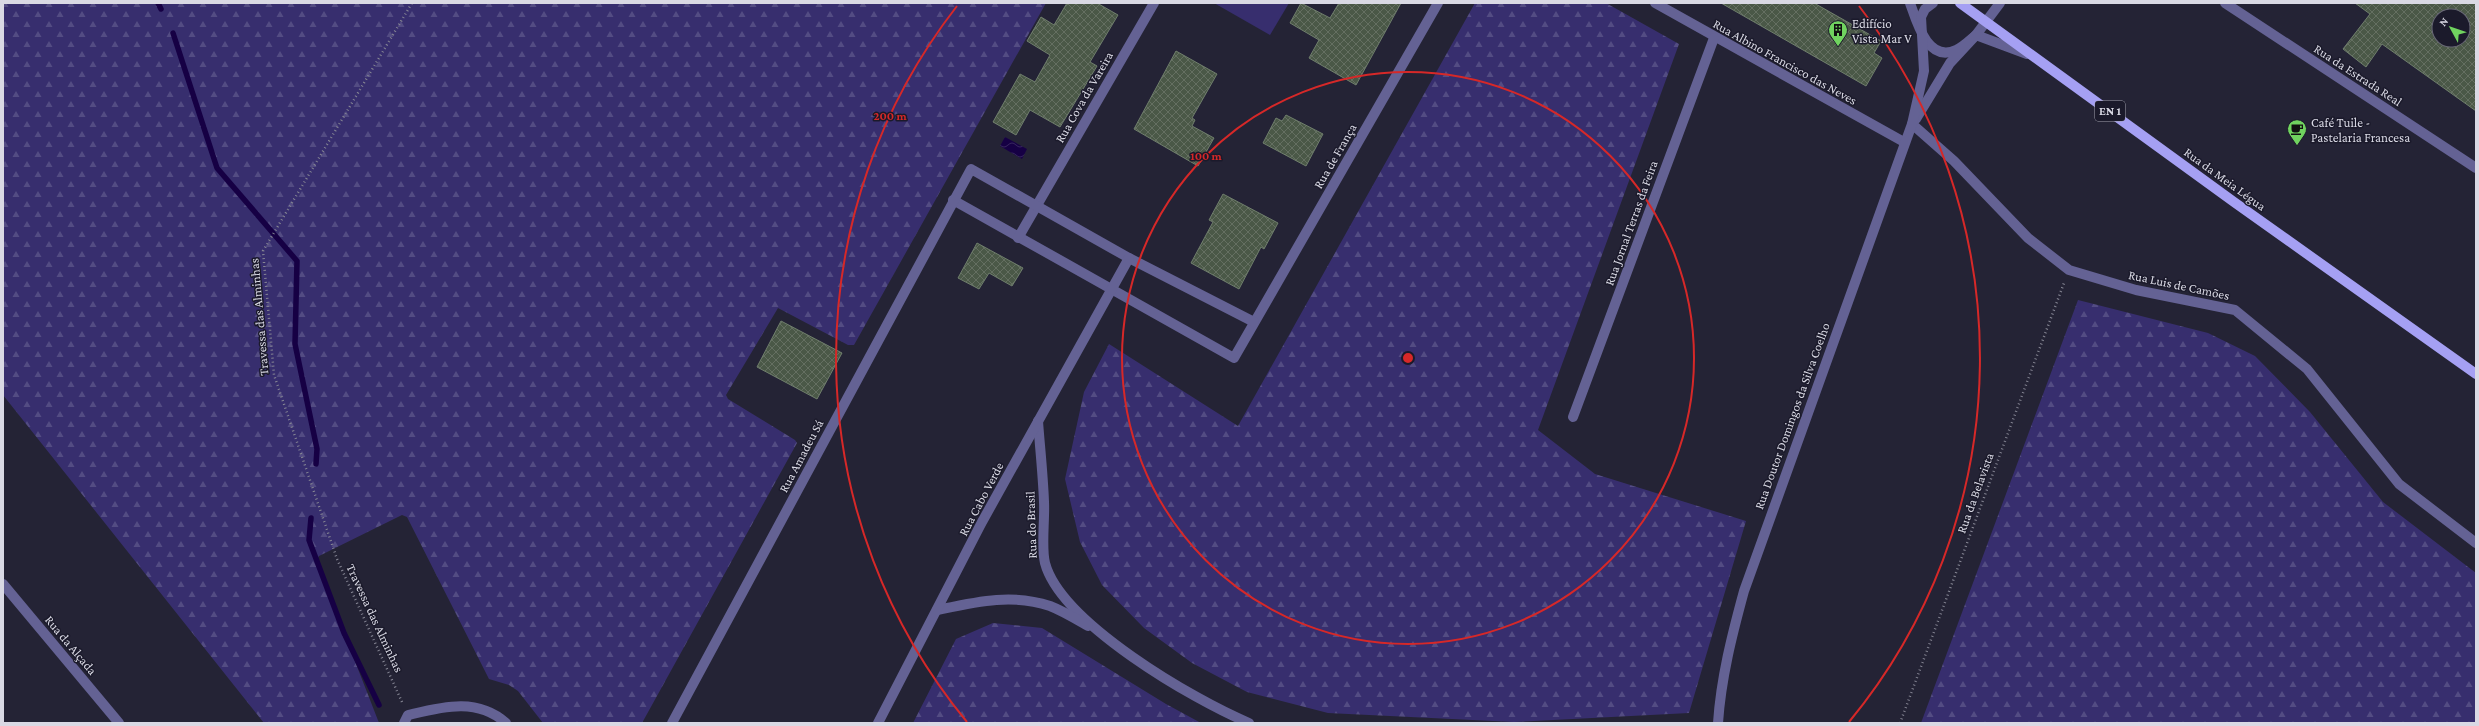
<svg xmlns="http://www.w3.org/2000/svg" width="2479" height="726" viewBox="0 0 2479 726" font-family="'Crimson Pro',serif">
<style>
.green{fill:#372e6e}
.forest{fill:url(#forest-firs)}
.water{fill:url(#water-waves)}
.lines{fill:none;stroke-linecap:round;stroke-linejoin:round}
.stream{stroke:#160044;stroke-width:5.5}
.building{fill:url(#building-cross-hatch);stroke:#6f7e6c;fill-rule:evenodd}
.path{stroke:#858593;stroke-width:2.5;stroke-dasharray:1 3;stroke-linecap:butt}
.minor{stroke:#646294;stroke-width:10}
.major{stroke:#a5a0f3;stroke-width:10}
.ring{fill:none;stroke:#d62828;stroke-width:2}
.labels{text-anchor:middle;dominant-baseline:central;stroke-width:3;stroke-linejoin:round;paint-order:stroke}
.shield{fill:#1b1a2b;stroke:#a0a0ac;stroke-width:1}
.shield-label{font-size:12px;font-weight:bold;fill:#d9d9e4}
.poi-label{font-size:13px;fill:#d9d9e4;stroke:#1b1a2b;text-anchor:start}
.street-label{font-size:13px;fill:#d9d9e4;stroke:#1b1a2b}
.centre{fill:#d62828;stroke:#1b1a2b;stroke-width:2}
.ring-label{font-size:12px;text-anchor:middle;font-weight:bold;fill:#d62828;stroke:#1b1a2b;stroke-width:3;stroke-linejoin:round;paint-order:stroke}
</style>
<defs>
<pattern id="forest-firs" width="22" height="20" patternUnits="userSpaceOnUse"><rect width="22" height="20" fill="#372e6e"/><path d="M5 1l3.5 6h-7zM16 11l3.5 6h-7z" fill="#534c83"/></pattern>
<pattern id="water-waves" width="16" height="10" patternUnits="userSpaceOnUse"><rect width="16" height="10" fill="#160044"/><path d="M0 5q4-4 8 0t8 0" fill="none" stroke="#37255f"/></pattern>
<pattern id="building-cross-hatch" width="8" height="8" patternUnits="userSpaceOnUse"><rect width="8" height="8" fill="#4a5847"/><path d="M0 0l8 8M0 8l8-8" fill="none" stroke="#646f61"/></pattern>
</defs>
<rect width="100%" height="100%" fill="#242335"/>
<path class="green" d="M 1214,3 L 1289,3 L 1270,35 Z"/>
<g class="forest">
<path d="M 3,3 L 1046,3 L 854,345 L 848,345 L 778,308 L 726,395 L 728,399 L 795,440 L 797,443 L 642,723 L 543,723 L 518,691 L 509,685 L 489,679 L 407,517 L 402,515 L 319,556 L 316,561 L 379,723 L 264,723 L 3,395 Z"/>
<path d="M 1475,3 L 1606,3 L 1679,44 L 1538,430 L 1595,474 L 1746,521 L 1689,713 L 1514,722 L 1328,713 L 1247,692 L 1192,663 L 1144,628 L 1102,585 L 1080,542 L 1065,479 L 1084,392 L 1109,344 L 1238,426 Z"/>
<path d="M 2078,300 L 2208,333 L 2255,356 L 2310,412 L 2383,502 L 2476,573 L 2476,723 L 1921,723 Z"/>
<path d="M 993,623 L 1042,628 L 1166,704 L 1201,723 L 913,723 L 956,639 Z"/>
</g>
<path class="water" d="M 1005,137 L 1027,149 L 1022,159 L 1000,146 Z"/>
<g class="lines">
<g class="stream">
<path d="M 158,3 L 161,9"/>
<path d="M 173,33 L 217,168 L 297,261 L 295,344 L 317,449 L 316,464"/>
<path d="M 311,518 L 309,540 L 344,633 L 379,705"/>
</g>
</g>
<g class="building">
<path d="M 1067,3 L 1097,3 L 1118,15 L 1090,62 L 1097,66 L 1060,127 L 1030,110 L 1016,135 L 993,122 L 1020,74 L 1035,82 L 1050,55 L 1027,41 L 1041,17 L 1054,25 Z"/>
<path d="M 1301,3 L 1330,18 L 1339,3 L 1401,3 L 1356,85 L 1309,58 L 1319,40 L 1290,23 Z"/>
<path d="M 1721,3 L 1814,3 L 1881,41 L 1874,53 L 1882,58 L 1866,86 Z"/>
<path d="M 2355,3 L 2476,3 L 2476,111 L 2382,44 L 2366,67 L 2343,49 L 2370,14 ZM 2439,16 L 2463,16 L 2463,40 L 2439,40 Z"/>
<path d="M 1176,51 L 1217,74 L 1192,118 L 1195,120 L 1192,126 L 1214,138 L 1198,166 L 1134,129 Z"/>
<path d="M 1286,115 L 1323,134 L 1306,166 L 1263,143 L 1276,118 L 1282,121 Z"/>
<path d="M 1223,194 L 1278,223 L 1264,249 L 1261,247 L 1239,289 L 1191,263 L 1213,222 L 1209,220 Z"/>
<path d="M 977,243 L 1023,268 L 1012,286 L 989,273 L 979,289 L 958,278 Z"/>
<path d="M 781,321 L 842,353 L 817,399 L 757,367 Z"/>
</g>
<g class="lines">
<g class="path">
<path d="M 402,702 L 337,559 L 274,375 L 263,251 L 412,3"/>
<path d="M 1900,723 L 2064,283"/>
</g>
<g class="minor">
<path d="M 1655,3 L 1904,142"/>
<path d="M 1910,3 C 1917,23 1928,63 1956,50 C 1963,47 1970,40 1976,35 L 2027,54"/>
<path d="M 2225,3 L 2476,168"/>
<path d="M 1916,119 L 1950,63 L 1976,35 L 2000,3"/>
<path d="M 1912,124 L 1954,161 L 2028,238 L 2069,270 L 2136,290 L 2235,310 L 2307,369 L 2399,484 L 2476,543"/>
<path d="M 953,200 L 1234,358 L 1438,3"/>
<path d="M 1018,238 L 1154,3"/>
<path d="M 1573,417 L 1714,38"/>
<path d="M 1038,421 C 1040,448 1043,475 1044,502 C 1045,520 1041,547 1045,563 C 1061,623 1194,700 1249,723"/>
<path d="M 3,584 L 119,723"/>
<path d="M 937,610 C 975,602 1012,593 1050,606 C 1063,611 1076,619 1088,626"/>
<path d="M 404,723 L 408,715 C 442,707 477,697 506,723"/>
<path d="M 672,723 L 971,169 L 1129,258 L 1254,322"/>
<path d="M 878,723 L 982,522 L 1129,258"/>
<path d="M 1718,723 C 1721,678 1732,635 1744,591 L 1912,124 L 1924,71 L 1921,17 L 1925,9 L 1933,3"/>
</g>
<path class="major" d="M 1960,3 L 2234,202 L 2476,374"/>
</g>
<g class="ring">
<circle cx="1408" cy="358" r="286"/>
<path d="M967 722A572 572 0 0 1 957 6M1859 6A572 572 0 0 1 1849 722"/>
</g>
<defs>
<g id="building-pin" transform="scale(1)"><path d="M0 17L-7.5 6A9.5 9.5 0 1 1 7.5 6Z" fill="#70d35f" stroke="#1b1a2b"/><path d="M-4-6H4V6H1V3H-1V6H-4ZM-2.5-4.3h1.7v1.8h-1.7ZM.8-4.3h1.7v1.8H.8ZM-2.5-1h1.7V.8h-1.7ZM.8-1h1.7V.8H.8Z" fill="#111"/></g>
<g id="cafe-pin" transform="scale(1)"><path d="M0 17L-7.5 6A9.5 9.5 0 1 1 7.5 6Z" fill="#70d35f" stroke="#1b1a2b"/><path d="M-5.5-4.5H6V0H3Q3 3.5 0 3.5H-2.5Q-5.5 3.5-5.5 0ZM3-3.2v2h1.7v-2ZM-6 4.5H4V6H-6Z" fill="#111"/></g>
</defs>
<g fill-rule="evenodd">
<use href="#building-pin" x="1838" y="30"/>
<use href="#cafe-pin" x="2297" y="129"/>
</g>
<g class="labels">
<rect class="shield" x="2095" y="101" width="30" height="20" rx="3"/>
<g class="shield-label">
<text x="2110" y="111">EN 1</text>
</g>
<g class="poi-label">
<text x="1852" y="23">Edifício<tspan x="1852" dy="15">Vista Mar V</tspan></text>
<text x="2311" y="122">Café Tuile -<tspan x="2311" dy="15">Pastelaria Francesa</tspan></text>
</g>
<g class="street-label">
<text transform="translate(1785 62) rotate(29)">Rua Albino Francisco das Neves</text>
<text transform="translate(2358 75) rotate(33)">Rua da Estrada Real</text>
<text transform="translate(1084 97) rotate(-60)">Rua Cova da Vareira</text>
<text transform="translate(1335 156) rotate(-60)">Rua de França</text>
<text transform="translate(2225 179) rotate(36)">Rua da Meia Légua</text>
<text transform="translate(1631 223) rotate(-70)">Rua Jornal Terras da Feira</text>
<text transform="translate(2179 285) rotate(12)">Rua Luis de Camões</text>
<text transform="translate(259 317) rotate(-95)">Travessa das Alminhas</text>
<text transform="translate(1792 416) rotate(-70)">Rua Doutor Domingos da Silva Coelho</text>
<text transform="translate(801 456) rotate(-62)">Rua Amadeu Sá</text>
<text transform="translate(1975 493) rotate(-70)">Rua da Belavista</text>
<text transform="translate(981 499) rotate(-62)">Rua Cabo Verde</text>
<text transform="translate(1031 525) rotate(-92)">Rua do Brasil</text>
<text transform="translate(375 618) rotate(65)">Travessa das Alminhas</text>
<text transform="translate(71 645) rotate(50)">Rua da Alçada</text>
</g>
</g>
<circle cx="1408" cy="358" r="6" class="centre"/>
<g class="ring-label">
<text x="890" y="120">200 m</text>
<text x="1206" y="160">100 m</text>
</g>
<rect width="2479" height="726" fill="none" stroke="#d9d9e4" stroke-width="8"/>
<g transform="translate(2451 28) rotate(310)"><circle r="19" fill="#1b1a2b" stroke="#676675"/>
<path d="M0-3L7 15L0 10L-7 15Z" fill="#70d35f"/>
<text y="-6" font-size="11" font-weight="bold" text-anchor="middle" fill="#d9d9e4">N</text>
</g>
</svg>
